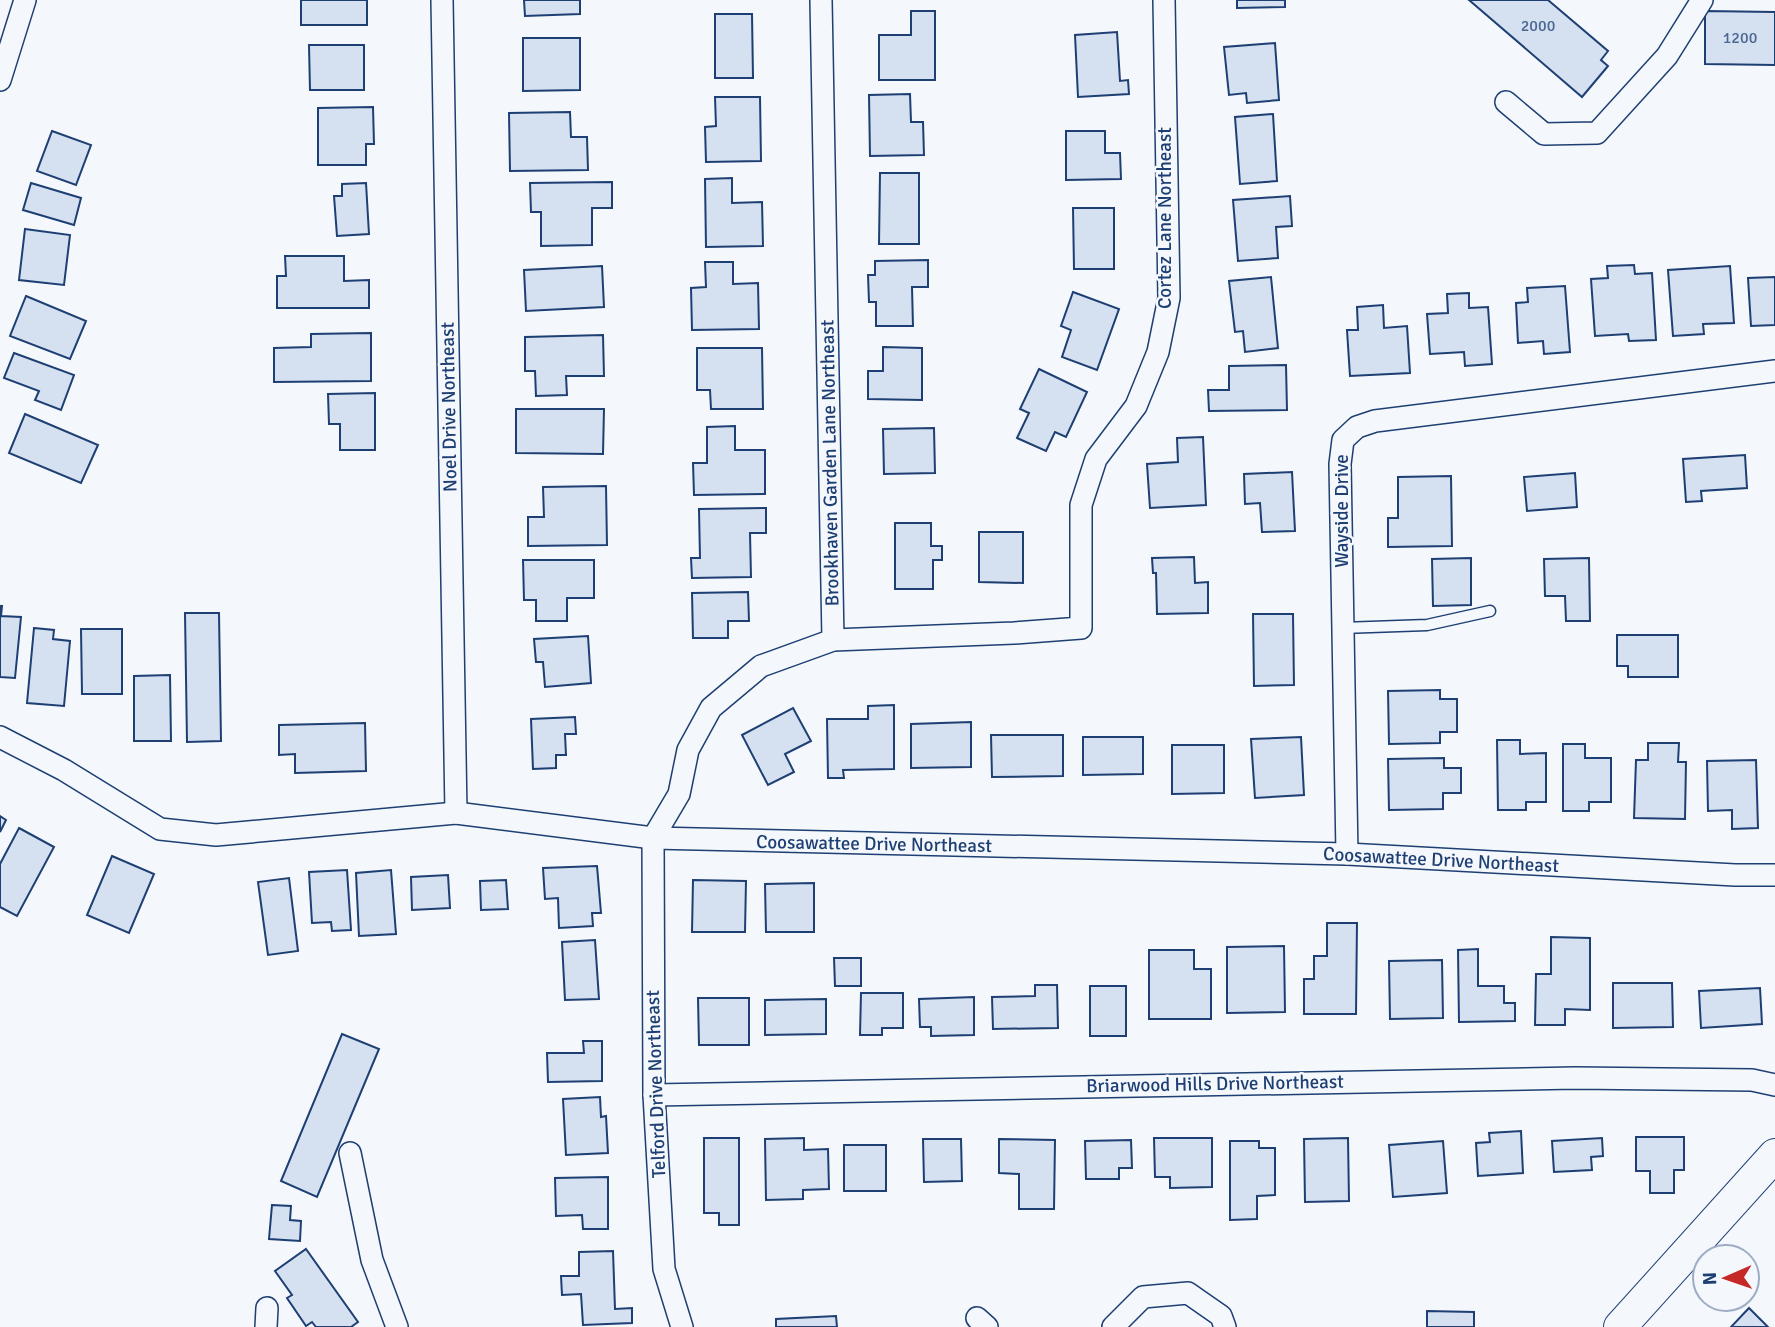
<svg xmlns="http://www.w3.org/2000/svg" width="1775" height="1327" viewBox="0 0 1775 1327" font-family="Signika,sans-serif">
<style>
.building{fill:#d5e0f0;stroke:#1d3f73;stroke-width:2}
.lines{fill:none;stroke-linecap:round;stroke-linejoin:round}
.lane-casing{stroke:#1d3f73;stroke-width:13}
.street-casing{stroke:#1d3f73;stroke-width:24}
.secondary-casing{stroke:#1d3f73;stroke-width:34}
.lane{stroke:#f4f7fb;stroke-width:10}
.street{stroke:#f4f7fb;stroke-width:21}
.secondary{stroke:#f4f7fb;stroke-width:32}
.labels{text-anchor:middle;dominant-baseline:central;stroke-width:5;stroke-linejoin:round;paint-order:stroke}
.number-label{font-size:16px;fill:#4b6792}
.street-label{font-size:19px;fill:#1d3f73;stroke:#f4f7fb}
</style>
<rect width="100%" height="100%" fill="#f4f7fb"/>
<g class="building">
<rect x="301" y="0" width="66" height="25"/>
<path d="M 524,0 L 580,0 L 580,14 L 525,16 Z"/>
<path d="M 1237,0 L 1285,0 L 1285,7 L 1237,8 Z"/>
<path d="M 1469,0 L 1548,0 L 1608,51 L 1601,60 L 1608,66 L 1582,97 Z"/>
<path d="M 911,11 L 935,11 L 935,80 L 879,80 L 879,35 L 911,35 Z"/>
<path d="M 1705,11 L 1775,12 L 1775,65 L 1705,64 Z"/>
<path d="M 715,14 L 752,14 L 753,78 L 715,78 Z"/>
<path d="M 1117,32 L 1120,81 L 1128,80 L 1129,94 L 1078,97 L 1075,35 Z"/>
<path d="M 523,38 L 580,38 L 580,90 L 523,91 Z"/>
<path d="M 1275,43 L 1279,100 L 1247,103 L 1246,93 L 1229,95 L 1224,47 Z"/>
<path d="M 309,45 L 364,45 L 364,90 L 310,90 Z"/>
<path d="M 910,94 L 911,122 L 923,122 L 924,155 L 870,156 L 869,95 Z"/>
<path d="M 715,97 L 760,97 L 761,161 L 706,162 L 705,127 L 716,126 Z"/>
<path d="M 373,107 L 374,144 L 366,144 L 366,165 L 318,165 L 318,108 Z"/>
<path d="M 570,112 L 571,137 L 587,137 L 588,170 L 510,171 L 509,113 Z"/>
<path d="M 1273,114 L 1277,181 L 1240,184 L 1235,117 Z"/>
<path d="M 52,131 L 91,145 L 76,185 L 37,171 Z"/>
<path d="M 1066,131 L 1105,131 L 1105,153 L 1120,153 L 1121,179 L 1066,180 Z"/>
<path d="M 880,173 L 919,173 L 919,244 L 879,244 Z"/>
<path d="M 732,178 L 732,203 L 762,202 L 763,246 L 706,247 L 705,179 Z"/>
<path d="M 612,182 L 612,208 L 592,208 L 592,245 L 541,246 L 541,212 L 531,212 L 530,183 Z"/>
<path d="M 31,183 L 81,198 L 74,225 L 23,210 Z"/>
<path d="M 366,183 L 369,234 L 337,236 L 334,196 L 342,196 L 342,184 Z"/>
<path d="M 1290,196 L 1292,226 L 1276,227 L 1278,258 L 1238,261 L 1233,200 Z"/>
<path d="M 1073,208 L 1114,208 L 1114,269 L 1074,269 Z"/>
<path d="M 25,229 L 70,235 L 64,285 L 19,280 Z"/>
<path d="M 285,256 L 344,256 L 344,281 L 369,280 L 369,308 L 277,308 L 277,276 L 286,276 Z"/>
<path d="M 928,260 L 928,287 L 912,287 L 913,326 L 876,326 L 876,302 L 869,302 L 868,275 L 875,275 L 875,261 Z"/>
<path d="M 705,262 L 733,262 L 733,284 L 758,283 L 759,329 L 692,330 L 691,288 L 706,287 Z"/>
<path d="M 1634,265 L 1635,274 L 1652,273 L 1656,340 L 1629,341 L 1628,334 L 1595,336 L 1591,279 L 1608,278 L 1607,266 Z"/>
<path d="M 602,266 L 604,307 L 526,311 L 524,270 Z"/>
<path d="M 1730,266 L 1734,323 L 1703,324 L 1704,334 L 1673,336 L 1668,270 Z"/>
<path d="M 1271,277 L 1278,348 L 1245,352 L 1243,331 L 1235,332 L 1229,281 Z"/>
<path d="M 1775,277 L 1775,325 L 1751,326 L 1748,278 Z"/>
<path d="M 1565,286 L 1570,352 L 1544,354 L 1543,341 L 1518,343 L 1516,303 L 1528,302 L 1527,288 Z"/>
<path d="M 1073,292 L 1119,309 L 1097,370 L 1062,357 L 1071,330 L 1061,326 Z"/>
<path d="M 1469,293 L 1469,308 L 1488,307 L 1492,364 L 1465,366 L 1464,352 L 1430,354 L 1427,314 L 1448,313 L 1447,294 Z"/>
<path d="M 26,296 L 86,321 L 70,359 L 10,336 Z"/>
<path d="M 1383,305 L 1384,328 L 1407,326 L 1410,373 L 1350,376 L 1347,330 L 1358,330 L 1357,307 Z"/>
<path d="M 371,333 L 371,381 L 274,382 L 274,348 L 311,347 L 311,334 Z"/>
<path d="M 603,335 L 604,376 L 566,376 L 567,395 L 536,396 L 535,371 L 525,371 L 525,337 Z"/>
<path d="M 883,347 L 922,348 L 922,400 L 868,399 L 868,371 L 883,371 Z"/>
<path d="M 697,348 L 762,348 L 763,409 L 711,409 L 710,390 L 697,390 Z"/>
<path d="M 14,353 L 74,375 L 61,410 L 35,400 L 39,391 L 4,378 Z"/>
<path d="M 1286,365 L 1287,410 L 1209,411 L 1208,390 L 1229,390 L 1229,366 Z"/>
<path d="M 1039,369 L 1087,392 L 1066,437 L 1055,432 L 1046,451 L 1017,438 L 1029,413 L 1020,409 Z"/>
<path d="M 375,393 L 375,450 L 340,450 L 340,424 L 329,424 L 328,394 Z"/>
<path d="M 516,409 L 604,409 L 603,454 L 516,453 Z"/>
<path d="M 25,414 L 98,445 L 81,483 L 9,453 Z"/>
<path d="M 735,426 L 735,450 L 765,450 L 765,494 L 694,495 L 693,463 L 707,463 L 707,427 Z"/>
<path d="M 934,428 L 935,473 L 884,474 L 883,429 Z"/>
<path d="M 1203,437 L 1206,505 L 1150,508 L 1147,464 L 1178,462 L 1177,438 Z"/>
<path d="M 1745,455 L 1747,488 L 1701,491 L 1702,501 L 1686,502 L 1683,459 Z"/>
<path d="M 1292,472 L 1295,531 L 1262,532 L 1260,503 L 1245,504 L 1244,474 Z"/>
<path d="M 1575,473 L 1577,507 L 1527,511 L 1524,477 Z"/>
<path d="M 1451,476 L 1452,546 L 1388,547 L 1388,518 L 1398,518 L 1398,477 Z"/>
<path d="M 606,486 L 607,545 L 528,546 L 528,517 L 544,517 L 543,487 Z"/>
<path d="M 766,508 L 766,533 L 750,533 L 751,577 L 692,578 L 691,558 L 700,558 L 699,509 Z"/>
<path d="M 895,523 L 931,523 L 931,546 L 942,546 L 942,560 L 933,560 L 933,589 L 895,589 Z"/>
<path d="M 979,532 L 1023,532 L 1023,583 L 979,582 Z"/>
<path d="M 1194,557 L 1195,583 L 1208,582 L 1208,613 L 1157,614 L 1156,573 L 1153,573 L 1152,558 Z"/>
<path d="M 1471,558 L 1471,605 L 1433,606 L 1432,559 Z"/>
<path d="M 1589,558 L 1590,621 L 1566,621 L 1565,596 L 1545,596 L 1544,559 Z"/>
<path d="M 523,560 L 594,560 L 594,598 L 567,598 L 567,621 L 536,621 L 536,600 L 524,600 Z"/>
<path d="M 748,592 L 749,621 L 728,621 L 728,638 L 693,638 L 692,593 Z"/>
<path d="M 0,606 L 2,606 L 1,616 L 21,617 L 15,678 L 0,677 Z"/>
<path d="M 185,613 L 219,613 L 221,741 L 187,742 Z"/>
<path d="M 1253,614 L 1293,614 L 1294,685 L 1254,686 Z"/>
<path d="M 34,628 L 54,630 L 53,639 L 70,641 L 64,706 L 27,703 Z"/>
<path d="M 81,629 L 122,629 L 122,694 L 82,694 Z"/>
<path d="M 1617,635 L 1678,635 L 1678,677 L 1628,677 L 1628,666 L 1617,666 Z"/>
<path d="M 588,636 L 591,683 L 545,687 L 543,662 L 536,662 L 534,639 Z"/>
<path d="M 170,675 L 171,741 L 134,741 L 134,676 Z"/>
<path d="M 1440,690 L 1440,699 L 1457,699 L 1457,732 L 1440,732 L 1440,743 L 1389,744 L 1388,691 Z"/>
<path d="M 894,705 L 894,769 L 843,770 L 844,778 L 828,778 L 827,719 L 868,719 L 868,706 Z"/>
<path d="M 793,708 L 811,741 L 785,754 L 794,772 L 768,785 L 742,735 Z"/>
<path d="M 575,717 L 576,734 L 565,734 L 566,755 L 556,755 L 556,768 L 533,769 L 531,719 Z"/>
<path d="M 971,722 L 971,767 L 911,768 L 911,724 Z"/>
<path d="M 365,723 L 366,771 L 295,773 L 295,754 L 279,755 L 279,725 Z"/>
<path d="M 991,735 L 1063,735 L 1063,776 L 992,777 Z"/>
<path d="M 1083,737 L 1143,737 L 1143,774 L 1083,775 Z"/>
<path d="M 1301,737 L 1304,795 L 1255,798 L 1251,739 Z"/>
<path d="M 1497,740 L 1520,740 L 1520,754 L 1546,753 L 1546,802 L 1526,802 L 1526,810 L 1498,810 Z"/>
<path d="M 1648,743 L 1679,743 L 1678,762 L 1686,762 L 1685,819 L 1634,818 L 1636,760 L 1648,760 Z"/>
<path d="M 1563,744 L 1585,744 L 1585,758 L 1611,758 L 1611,802 L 1589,802 L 1589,811 L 1563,811 Z"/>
<path d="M 1172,745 L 1224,745 L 1224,793 L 1172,794 Z"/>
<path d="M 1444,758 L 1444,768 L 1461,768 L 1461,793 L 1443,793 L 1443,809 L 1389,810 L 1388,759 Z"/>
<path d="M 1756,760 L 1758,828 L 1732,829 L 1732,810 L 1708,811 L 1707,761 Z"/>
<path d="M 0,816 L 6,820 L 0,832 Z"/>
<path d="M 19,828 L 54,847 L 17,916 L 0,907 L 0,864 Z"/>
<path d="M 112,856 L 154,874 L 129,933 L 87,915 Z"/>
<path d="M 597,866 L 601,913 L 592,913 L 593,926 L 559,928 L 558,898 L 545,899 L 543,868 Z"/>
<path d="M 347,870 L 351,930 L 332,931 L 331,922 L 312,923 L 309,872 Z"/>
<path d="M 391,870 L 396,934 L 359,936 L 356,873 Z"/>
<path d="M 448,875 L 450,908 L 412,910 L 411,877 Z"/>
<path d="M 289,878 L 298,951 L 268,955 L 258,882 Z"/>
<path d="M 506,880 L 508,909 L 481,910 L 480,881 Z"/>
<path d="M 693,880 L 746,881 L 745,932 L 692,932 Z"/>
<path d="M 814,883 L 814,932 L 766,932 L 765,884 Z"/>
<path d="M 1327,923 L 1357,923 L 1356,1014 L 1304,1014 L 1304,979 L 1314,979 L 1314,956 L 1327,956 Z"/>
<path d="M 1551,937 L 1590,938 L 1590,1010 L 1565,1009 L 1565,1025 L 1535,1025 L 1536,974 L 1551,974 Z"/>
<path d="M 595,940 L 599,999 L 565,1000 L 562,942 Z"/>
<path d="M 1284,946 L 1285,1012 L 1227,1013 L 1227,947 Z"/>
<path d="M 1478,949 L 1478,986 L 1504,986 L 1504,1003 L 1515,1003 L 1515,1021 L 1459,1022 L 1458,950 Z"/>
<path d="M 1149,950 L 1194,950 L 1194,969 L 1211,969 L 1211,1019 L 1149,1019 Z"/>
<path d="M 834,958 L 861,958 L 861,986 L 835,986 Z"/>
<path d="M 1442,960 L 1443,1018 L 1390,1019 L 1389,961 Z"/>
<path d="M 1613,983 L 1672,983 L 1673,1027 L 1613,1028 Z"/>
<path d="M 1035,985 L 1057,985 L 1058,1028 L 993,1029 L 992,997 L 1035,996 Z"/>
<rect x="1090" y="986" width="36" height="50"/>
<path d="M 1760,988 L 1762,1024 L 1701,1028 L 1699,991 Z"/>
<path d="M 861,993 L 903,993 L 903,1028 L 882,1028 L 882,1035 L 860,1035 Z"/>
<path d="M 974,997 L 974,1035 L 931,1036 L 931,1027 L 920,1027 L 919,999 Z"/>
<path d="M 698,998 L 749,998 L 749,1045 L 699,1045 Z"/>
<path d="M 826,999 L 826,1034 L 765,1035 L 765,1000 Z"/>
<path d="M 342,1034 L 379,1049 L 317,1197 L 281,1181 Z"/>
<path d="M 583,1041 L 602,1041 L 602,1081 L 548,1082 L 547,1053 L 584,1053 Z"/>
<path d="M 600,1097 L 601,1117 L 606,1116 L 608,1153 L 566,1155 L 563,1099 Z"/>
<path d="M 1521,1131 L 1523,1173 L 1478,1176 L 1476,1143 L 1490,1142 L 1489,1133 Z"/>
<path d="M 1636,1137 L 1684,1137 L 1684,1170 L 1674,1170 L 1674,1193 L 1650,1193 L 1650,1171 L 1636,1171 Z"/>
<path d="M 704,1138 L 739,1138 L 739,1225 L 719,1225 L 719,1213 L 704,1213 Z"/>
<path d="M 804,1138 L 804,1150 L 828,1149 L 829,1189 L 803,1190 L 803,1199 L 766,1200 L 765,1139 Z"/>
<path d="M 1154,1138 L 1212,1138 L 1212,1187 L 1170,1188 L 1170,1177 L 1155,1177 Z"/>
<path d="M 1348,1138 L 1349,1201 L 1305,1202 L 1304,1139 Z"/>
<path d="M 1602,1138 L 1603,1156 L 1591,1157 L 1592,1170 L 1554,1172 L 1552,1141 Z"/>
<path d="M 923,1139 L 961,1139 L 962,1181 L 924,1182 Z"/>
<path d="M 999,1139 L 1055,1140 L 1054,1209 L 1019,1209 L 1019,1174 L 999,1173 Z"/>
<path d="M 1131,1140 L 1132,1168 L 1119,1168 L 1119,1179 L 1086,1179 L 1085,1141 Z"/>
<path d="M 1230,1141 L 1259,1141 L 1259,1148 L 1275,1148 L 1275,1195 L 1257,1196 L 1257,1219 L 1230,1220 Z"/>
<path d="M 1443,1141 L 1447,1193 L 1393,1197 L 1389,1145 Z"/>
<rect x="844" y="1145" width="42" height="46"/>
<path d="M 608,1177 L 608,1229 L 583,1229 L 582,1215 L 556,1216 L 555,1178 Z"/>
<path d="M 272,1205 L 291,1206 L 290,1220 L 301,1221 L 300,1241 L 269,1239 Z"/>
<path d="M 306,1249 L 358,1322 L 351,1327 L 316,1327 L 312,1322 L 306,1326 L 287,1298 L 292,1295 L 275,1271 Z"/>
<path d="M 613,1251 L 615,1309 L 632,1308 L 632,1323 L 583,1325 L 581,1294 L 562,1295 L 561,1276 L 579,1276 L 579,1252 Z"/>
<path d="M 1749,1308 L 1768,1327 L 1731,1327 Z"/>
<path d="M 1427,1311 L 1474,1312 L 1474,1327 L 1427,1327 Z"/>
<path d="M 836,1316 L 837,1327 L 776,1327 L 776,1319 Z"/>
</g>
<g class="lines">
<g class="lane-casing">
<path id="lane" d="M 1342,628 L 1427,625 L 1490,611"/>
</g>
<g class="street-casing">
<g id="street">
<path d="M 442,0 L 456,813"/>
<path d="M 821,0 L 833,640"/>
<path d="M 0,80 L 25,0"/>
<path d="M 1506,102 L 1544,134 L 1597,133 L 1667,56 L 1702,0"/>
<path d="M 0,737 L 64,770 L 160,829 L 216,835 L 456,813 L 653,838 L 1347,854 L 1735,875 L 1775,875"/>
<path d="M 1347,854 L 1340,464 L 1343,440 L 1357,427 L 1375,421 L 1775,371"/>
<path d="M 654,1095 L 1575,1078 L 1752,1080 L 1775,1085"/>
<path d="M 350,1153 L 372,1260 L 397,1327"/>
<path d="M 977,1318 L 987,1327"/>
<path d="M 266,1327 L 267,1308"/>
<path d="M 682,1327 L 664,1269 L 654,1095 L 653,838 L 679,794 L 688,750 L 711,708 L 761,666 L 833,640 L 1014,633 L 1081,628 L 1081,505 L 1096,459 L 1136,406 L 1158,352 L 1169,298 L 1164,0"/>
<path d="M 1113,1327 L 1143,1297 L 1188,1293 L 1221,1316 L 1225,1327"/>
</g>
</g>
<g class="secondary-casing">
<path id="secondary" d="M 1620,1327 L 1775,1155"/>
</g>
<use href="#lane" class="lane"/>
<use href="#street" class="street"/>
<use href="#secondary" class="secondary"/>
</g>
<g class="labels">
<g class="number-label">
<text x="1538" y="26">2000</text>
<text x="1740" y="38">1200</text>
</g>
<g class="street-label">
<text transform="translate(1165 218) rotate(-90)">Cortez Lane Northeast</text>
<text transform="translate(449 407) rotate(-91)">Noel Drive Northeast</text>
<text transform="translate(830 463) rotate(-91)">Brookhaven Garden Lane Northeast</text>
<text transform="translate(1342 511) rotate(-90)">Wayside Drive</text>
<text transform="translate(874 844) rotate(1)">Coosawattee Drive Northeast</text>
<text transform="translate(1441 860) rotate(3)">Coosawattee Drive Northeast</text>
<text transform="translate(656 1084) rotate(-92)">Telford Drive Northeast</text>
<text transform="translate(1215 1084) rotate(-1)">Briarwood Hills Drive Northeast</text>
</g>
</g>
<g transform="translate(1726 1278) rotate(268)"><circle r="33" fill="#f4f7fb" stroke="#9eadc5" stroke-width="2"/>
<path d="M0-5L12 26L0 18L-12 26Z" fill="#c62828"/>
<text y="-10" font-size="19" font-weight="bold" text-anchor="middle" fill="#1d3f73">N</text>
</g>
</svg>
